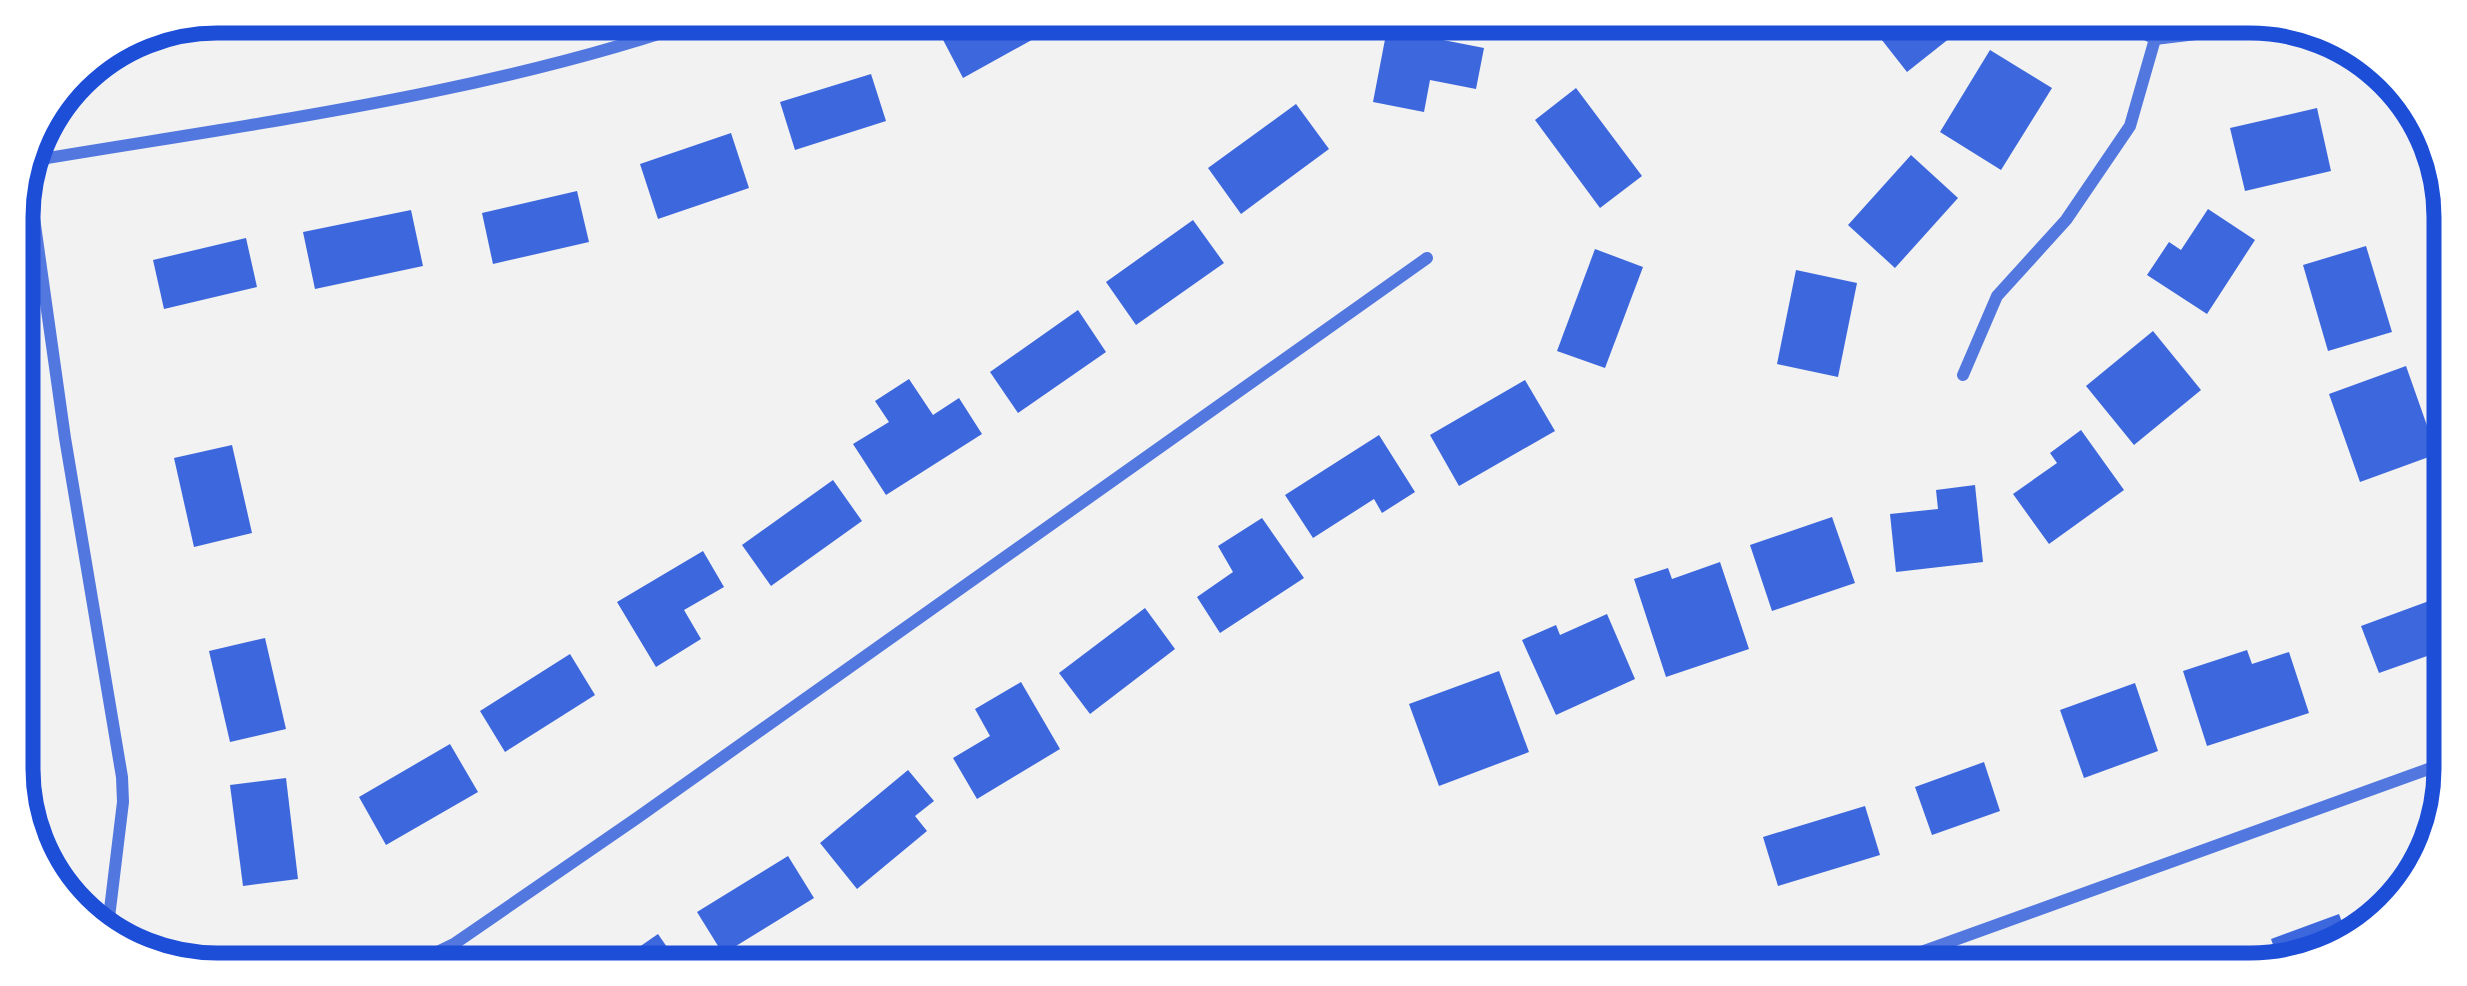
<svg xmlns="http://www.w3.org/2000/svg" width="2467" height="986" viewBox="0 0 2467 986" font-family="'Sofia Sans Condensed',sans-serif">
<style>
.building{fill:#3d67dc}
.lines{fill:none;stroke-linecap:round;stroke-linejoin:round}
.minor{stroke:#5277de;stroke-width:12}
.rim{fill:none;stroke:#1d4ed8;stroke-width:15}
</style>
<rect width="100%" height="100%" fill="#f2f2f2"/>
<g class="building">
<path d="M 972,16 L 1037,16 L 1046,32 L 963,78 L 940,34 Z"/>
<path d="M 1867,21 L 1945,21 L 1955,34 L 1907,72 Z"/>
<path d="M 1387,29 L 1484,48 L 1476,89 L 1430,80 L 1424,112 L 1373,102 Z"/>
<path d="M 1990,50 L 2052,88 L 2001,170 L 1940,132 Z"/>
<path d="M 871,74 L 886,121 L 795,150 L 780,102 Z"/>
<path d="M 1576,88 L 1642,176 L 1600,208 L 1535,120 Z"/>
<path d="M 1296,104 L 1329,149 L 1241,214 L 1208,168 Z"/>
<path d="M 2317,108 L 2331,171 L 2245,191 L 2230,128 Z"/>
<path d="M 731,133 L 749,188 L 658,219 L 640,164 Z"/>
<path d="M 1911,155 L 1958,198 L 1895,268 L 1848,225 Z"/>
<path d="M 577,191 L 589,242 L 493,264 L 482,213 Z"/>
<path d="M 2208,209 L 2255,240 L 2207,314 L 2147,275 L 2169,242 L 2181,250 Z"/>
<path d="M 411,210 L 423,266 L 315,289 L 303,232 Z"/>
<path d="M 1193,220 L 1224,263 L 1136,325 L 1106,282 Z"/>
<path d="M 246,238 L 257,287 L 164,309 L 153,260 Z"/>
<path d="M 2366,246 L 2392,332 L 2328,351 L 2303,265 Z"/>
<path d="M 1595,249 L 1643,267 L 1605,368 L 1557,351 Z"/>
<path d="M 1796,270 L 1857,283 L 1838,377 L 1777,364 Z"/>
<path d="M 1078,310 L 1106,352 L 1018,413 L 990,372 Z"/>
<path d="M 2153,331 L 2201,390 L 2134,445 L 2086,386 Z"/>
<path d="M 2406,366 L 2437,454 L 2360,482 L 2329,394 Z"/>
<path d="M 909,379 L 933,415 L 959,398 L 982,434 L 886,495 L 853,444 L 889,422 L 875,401 Z"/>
<path d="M 1525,380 L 1555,431 L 1459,486 L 1430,435 Z"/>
<path d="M 2081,430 L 2124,490 L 2049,544 L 2013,494 L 2057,463 L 2050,453 Z"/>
<path d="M 1379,435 L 1415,492 L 1382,513 L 1374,499 L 1313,538 L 1285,495 Z"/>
<path d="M 232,445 L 252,533 L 194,547 L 174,458 Z"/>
<path d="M 833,480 L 862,521 L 771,586 L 742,545 Z"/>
<path d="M 1975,485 L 1983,562 L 1896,572 L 1890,514 L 1938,509 L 1936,490 Z"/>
<path d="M 1832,517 L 1855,583 L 1772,611 L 1750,545 Z"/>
<path d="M 1262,518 L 1304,578 L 1220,633 L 1197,597 L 1233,572 L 1218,546 Z"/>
<path d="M 703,551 L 724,587 L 684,610 L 701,639 L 656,667 L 617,602 Z"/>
<path d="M 1720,562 L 1749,649 L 1666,677 L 1634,579 L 1668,568 L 1672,579 Z"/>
<path d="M 2429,601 L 2447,649 L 2379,673 L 2361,626 Z"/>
<path d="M 1145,608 L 1175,649 L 1090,714 L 1059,673 Z"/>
<path d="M 1607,614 L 1635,679 L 1556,715 L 1522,640 L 1556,625 L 1560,635 Z"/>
<path d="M 265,638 L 286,729 L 230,742 L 209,651 Z"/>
<path d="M 2247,650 L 2252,664 L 2289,652 L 2309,713 L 2207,746 L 2183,671 Z"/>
<path d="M 570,654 L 595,695 L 505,752 L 480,711 Z"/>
<path d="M 1499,671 L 1529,752 L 1439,786 L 1409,704 Z"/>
<path d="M 1021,682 L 1060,749 L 977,799 L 953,758 L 990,736 L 975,709 Z"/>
<path d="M 2135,683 L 2158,751 L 2084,778 L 2060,710 Z"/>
<path d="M 450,744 L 478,792 L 386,845 L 359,797 Z"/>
<path d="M 1984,762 L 2000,811 L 1932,835 L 1915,787 Z"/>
<path d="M 908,770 L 934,801 L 915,816 L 927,831 L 857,889 L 820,843 Z"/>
<path d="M 286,778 L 298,879 L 243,886 L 230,785 Z"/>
<path d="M 1865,806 L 1880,855 L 1778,886 L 1763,837 Z"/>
<path d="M 788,856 L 814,898 L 723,954 L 697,912 Z"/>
<path d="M 2339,914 L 2349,941 L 2281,967 L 2271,939 Z"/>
<path d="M 658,934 L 680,966 L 618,965 L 616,963 Z"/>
<path d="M 1513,948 L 1562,963 L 1560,970 L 1506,970 Z"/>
</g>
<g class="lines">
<g class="minor">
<path d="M 2122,22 L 2155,39 L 2287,23"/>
<path d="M 26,161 L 65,438 L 122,777 L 123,802 L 107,934"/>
<path d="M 24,162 C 255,123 493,94 715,15"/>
<path d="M 1963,375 L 1997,296 L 2066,220 L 2130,126 L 2155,39"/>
<path d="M 413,964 L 454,944 L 637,818 L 1427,258"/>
<path d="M 1866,972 L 2445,763"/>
</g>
</g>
<path d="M0 0H2467V986H0ZM217 33H2250A184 184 0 0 1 2434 217V769A184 184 0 0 1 2250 953H217A184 184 0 0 1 33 769V217A184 184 0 0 1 217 33Z" fill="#fff" fill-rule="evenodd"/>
<path class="rim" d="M217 33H2250A184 184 0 0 1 2434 217V769A184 184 0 0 1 2250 953H217A184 184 0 0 1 33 769V217A184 184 0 0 1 217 33Z"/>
</svg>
